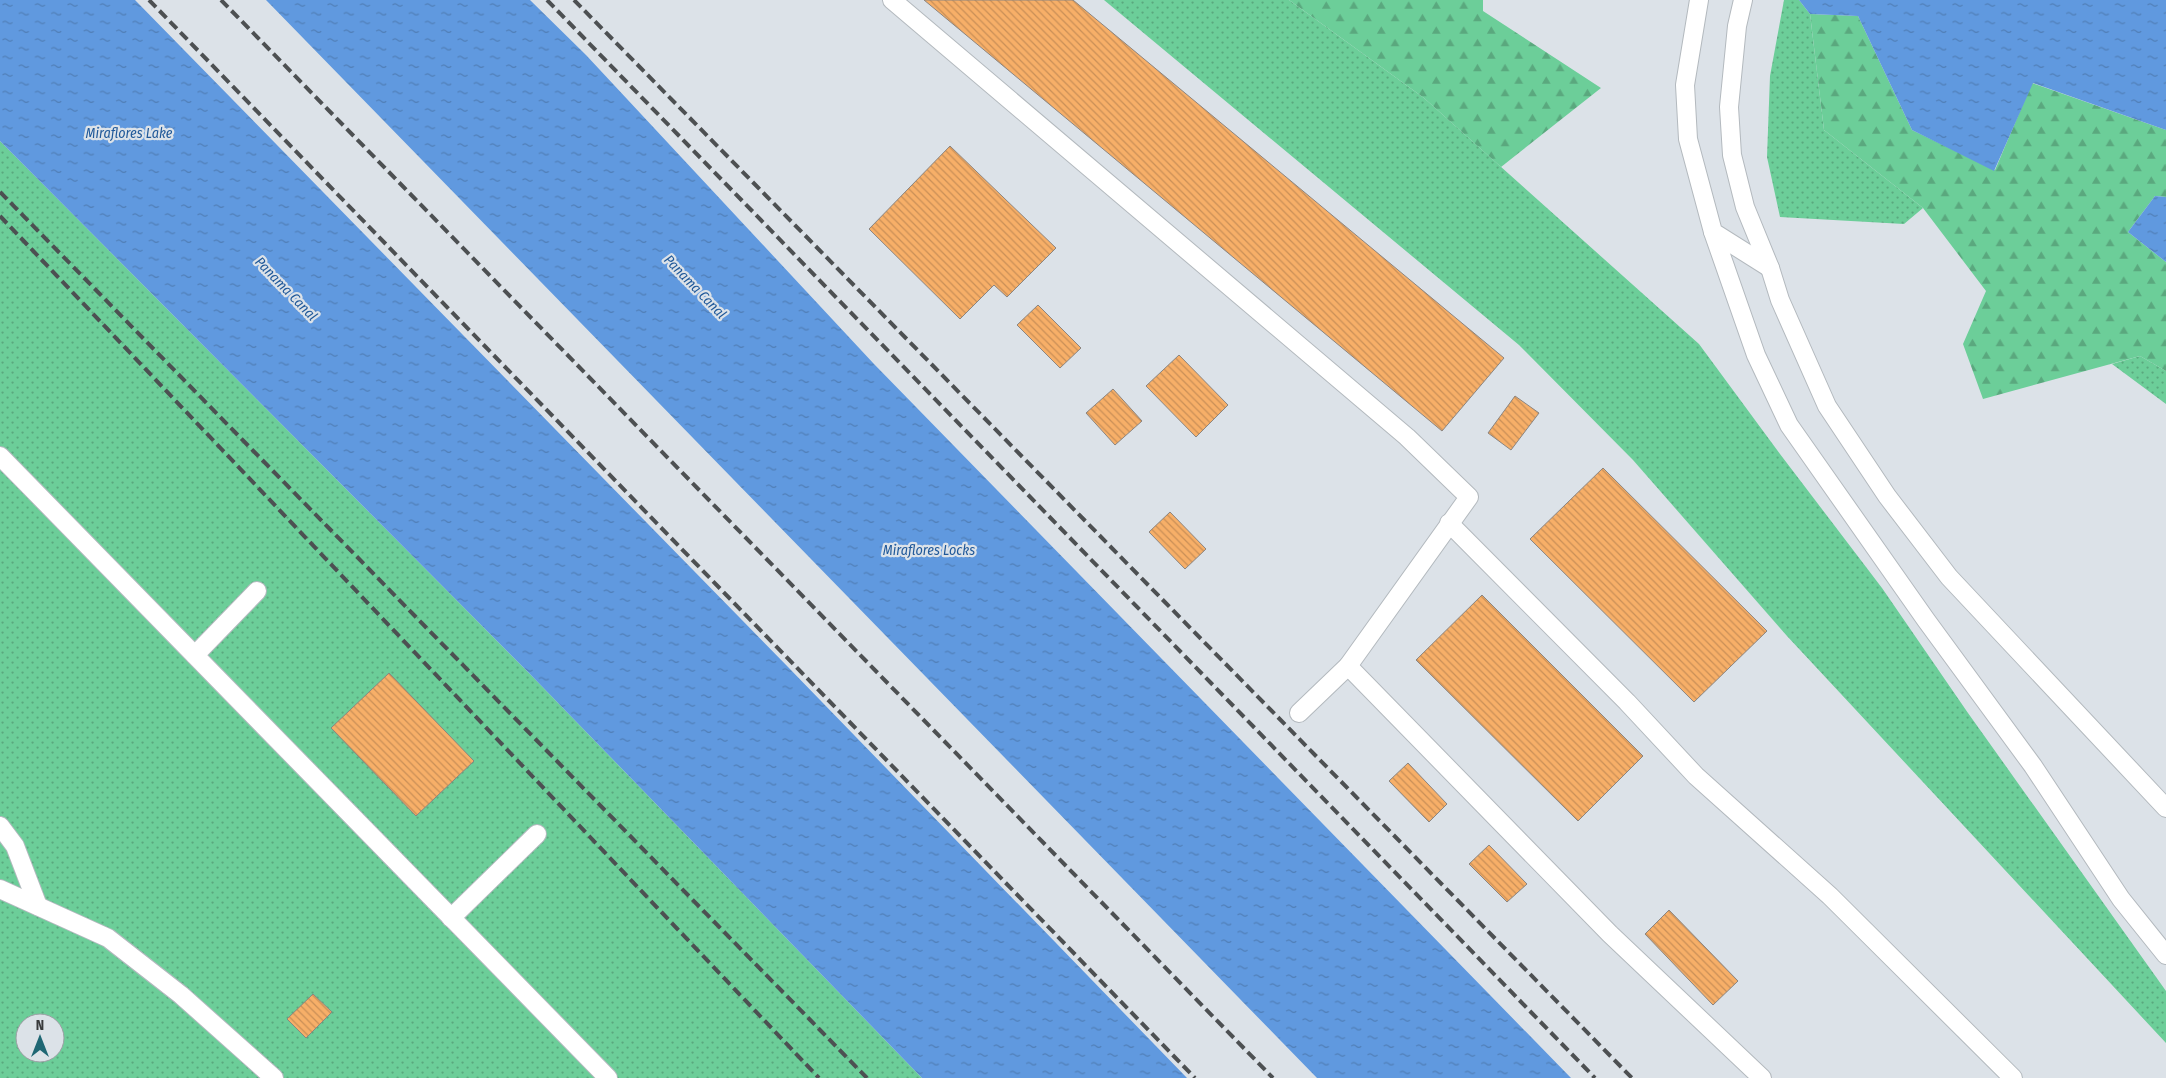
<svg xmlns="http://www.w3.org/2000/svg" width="2166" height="1078" viewBox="0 0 2166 1078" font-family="'Fira Sans Condensed',sans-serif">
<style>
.grass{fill:url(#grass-dots);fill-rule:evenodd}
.forest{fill:url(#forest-firs)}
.water{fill:url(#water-ripples)}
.building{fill:url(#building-back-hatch);stroke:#8b8580}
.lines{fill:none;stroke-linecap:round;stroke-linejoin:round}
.service-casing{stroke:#b3b9be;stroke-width:20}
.service{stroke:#fff;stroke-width:18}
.rail{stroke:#4d5052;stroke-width:4;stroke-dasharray:10 5;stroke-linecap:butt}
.labels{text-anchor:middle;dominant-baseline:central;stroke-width:4.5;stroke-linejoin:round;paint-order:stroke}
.water-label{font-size:14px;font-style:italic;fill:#1f5899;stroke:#dce2e8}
</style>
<defs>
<pattern id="grass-dots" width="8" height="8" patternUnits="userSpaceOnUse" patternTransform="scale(1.25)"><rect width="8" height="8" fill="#6cce99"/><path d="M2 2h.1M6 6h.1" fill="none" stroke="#5aa87e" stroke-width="1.8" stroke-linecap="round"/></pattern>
<pattern id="forest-firs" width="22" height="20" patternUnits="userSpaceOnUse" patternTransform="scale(1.25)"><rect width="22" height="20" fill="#6cce99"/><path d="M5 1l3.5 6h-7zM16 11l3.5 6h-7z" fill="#5aa87e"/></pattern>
<pattern id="water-ripples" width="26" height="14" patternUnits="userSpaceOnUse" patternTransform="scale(1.25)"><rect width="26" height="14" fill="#6099df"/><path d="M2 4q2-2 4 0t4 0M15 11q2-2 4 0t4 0" fill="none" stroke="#507eb6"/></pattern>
<pattern id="building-back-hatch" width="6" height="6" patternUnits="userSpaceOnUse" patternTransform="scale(1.25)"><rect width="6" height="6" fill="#f7af68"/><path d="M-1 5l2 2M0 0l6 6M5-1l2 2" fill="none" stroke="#c98f57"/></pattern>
</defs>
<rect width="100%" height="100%" fill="#dce2e8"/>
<g class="grass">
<path d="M 1104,0 L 1289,0 L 1424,98 L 1699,344 L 1780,454 L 1882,588 L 1968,713 L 2166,991 L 2166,1043 L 1787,636 L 1633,460 L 1519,345 Z"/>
<path d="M 1784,0 L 1799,0 L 1810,14 L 1824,130 L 1923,208 L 1904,224 L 1780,217 L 1767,157 L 1770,76 Z"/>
<path d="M 0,141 L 528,672 L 922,1078 L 0,1078 ZM 25,1023 L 55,1023 L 55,1053 L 25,1053 Z"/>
<path d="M 2140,356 L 2166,371 L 2166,404 L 2112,364 Z"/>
</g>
<g class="forest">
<path d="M 1289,0 L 1483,0 L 1483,11 L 1601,88 L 1501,167 L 1424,98 Z"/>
<path d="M 1810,14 L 1858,16 L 1912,130 L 1995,170 L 2032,83 L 2166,130 L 2166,197 L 2155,196 L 2128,232 L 2166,262 L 2166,371 L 2140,356 L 1983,399 L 1963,344 L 1986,291 L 1923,208 L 1824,130 Z"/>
</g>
<g class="water">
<path d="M 0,0 L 135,0 L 788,667 L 1187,1078 L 922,1078 L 528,672 L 0,141 Z"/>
<path d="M 266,0 L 530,0 L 586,55 L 874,364 L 1571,1078 L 1317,1078 Z"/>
<path d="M 1799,0 L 2166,0 L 2166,130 L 2033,83 L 1994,171 L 1912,130 L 1858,16 L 1810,14 Z"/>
<path d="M 2155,196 L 2166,197 L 2166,262 L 2128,232 Z"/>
</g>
<g class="building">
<path d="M 924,0 L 1073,0 L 1504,358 L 1442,431 Z"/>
<path d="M 950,146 L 1056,248 L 1007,297 L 994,285 L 960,319 L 869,229 Z"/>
<path d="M 1038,305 L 1081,348 L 1060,368 L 1017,325 Z"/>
<path d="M 1179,355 L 1228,405 L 1196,437 L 1146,386 Z"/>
<path d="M 1113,389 L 1142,421 L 1115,445 L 1086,413 Z"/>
<path d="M 1515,396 L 1539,413 L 1511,450 L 1488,433 Z"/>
<path d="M 1603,468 L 1767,631 L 1694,702 L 1530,539 Z"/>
<path d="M 1170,512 L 1206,549 L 1185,569 L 1149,532 Z"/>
<path d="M 1482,595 L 1643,756 L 1578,821 L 1416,660 Z"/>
<path d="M 389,673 L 474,761 L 416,816 L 331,728 Z"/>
<path d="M 1408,763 L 1447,804 L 1429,822 L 1389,781 Z"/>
<path d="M 1489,845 L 1527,884 L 1507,902 L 1469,864 Z"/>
<path d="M 1669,910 L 1738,981 L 1713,1005 L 1645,934 Z"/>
<path d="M 313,994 L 332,1012 L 306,1038 L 287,1019 Z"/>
</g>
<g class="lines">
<g class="service-casing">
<g id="service">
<path d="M 892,0 L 1407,437 L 1469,497 L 1348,666 L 1299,713"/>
<path d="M 1699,0 L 1685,85 L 1688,139 L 1713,232 L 1770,268"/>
<path d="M 1743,0 L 1737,26 L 1729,107 L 1732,155 L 1745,207 L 1770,268 L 1780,300 L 1827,406 L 1887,496 L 1949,577 L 2166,808"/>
<path d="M 1713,232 L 1756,355 L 1789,425 L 1926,620 L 2033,766 L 2121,899 L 2166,955"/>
<path d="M 0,456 L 608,1078"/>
<path d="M 1449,523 L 1627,702 L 1696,776 L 1830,896 L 2013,1078"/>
<path d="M 195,655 L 257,591"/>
<path d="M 1348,666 L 1610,934 L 1762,1078"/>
<path d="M 0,826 L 15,846 L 38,906"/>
<path d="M 0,889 L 108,938 L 181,995 L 274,1078"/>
<path d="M 451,918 L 537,834"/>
</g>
</g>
<use href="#service" class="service"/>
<g class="rail">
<path d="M 149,0 L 1195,1078"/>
<path d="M 221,0 L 1273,1078"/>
<path d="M 547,0 L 1595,1078"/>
<path d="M 574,0 L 1632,1078"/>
<path d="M 0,192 L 867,1078"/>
<path d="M 0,216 L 819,1078"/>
</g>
</g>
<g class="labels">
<g class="water-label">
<text x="129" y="133">Miraflores Lake</text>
<text transform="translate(695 287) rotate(46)">Panama Canal</text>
<text transform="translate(286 289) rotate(46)">Panama Canal</text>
<text x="929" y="550">Miraflores Locks</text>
</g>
</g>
<g transform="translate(40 1038)"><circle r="24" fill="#dce2e8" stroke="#9a9fa3"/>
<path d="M0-4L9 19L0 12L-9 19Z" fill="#1f6774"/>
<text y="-8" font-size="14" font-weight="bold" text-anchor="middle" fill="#383a3c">N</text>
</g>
</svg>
